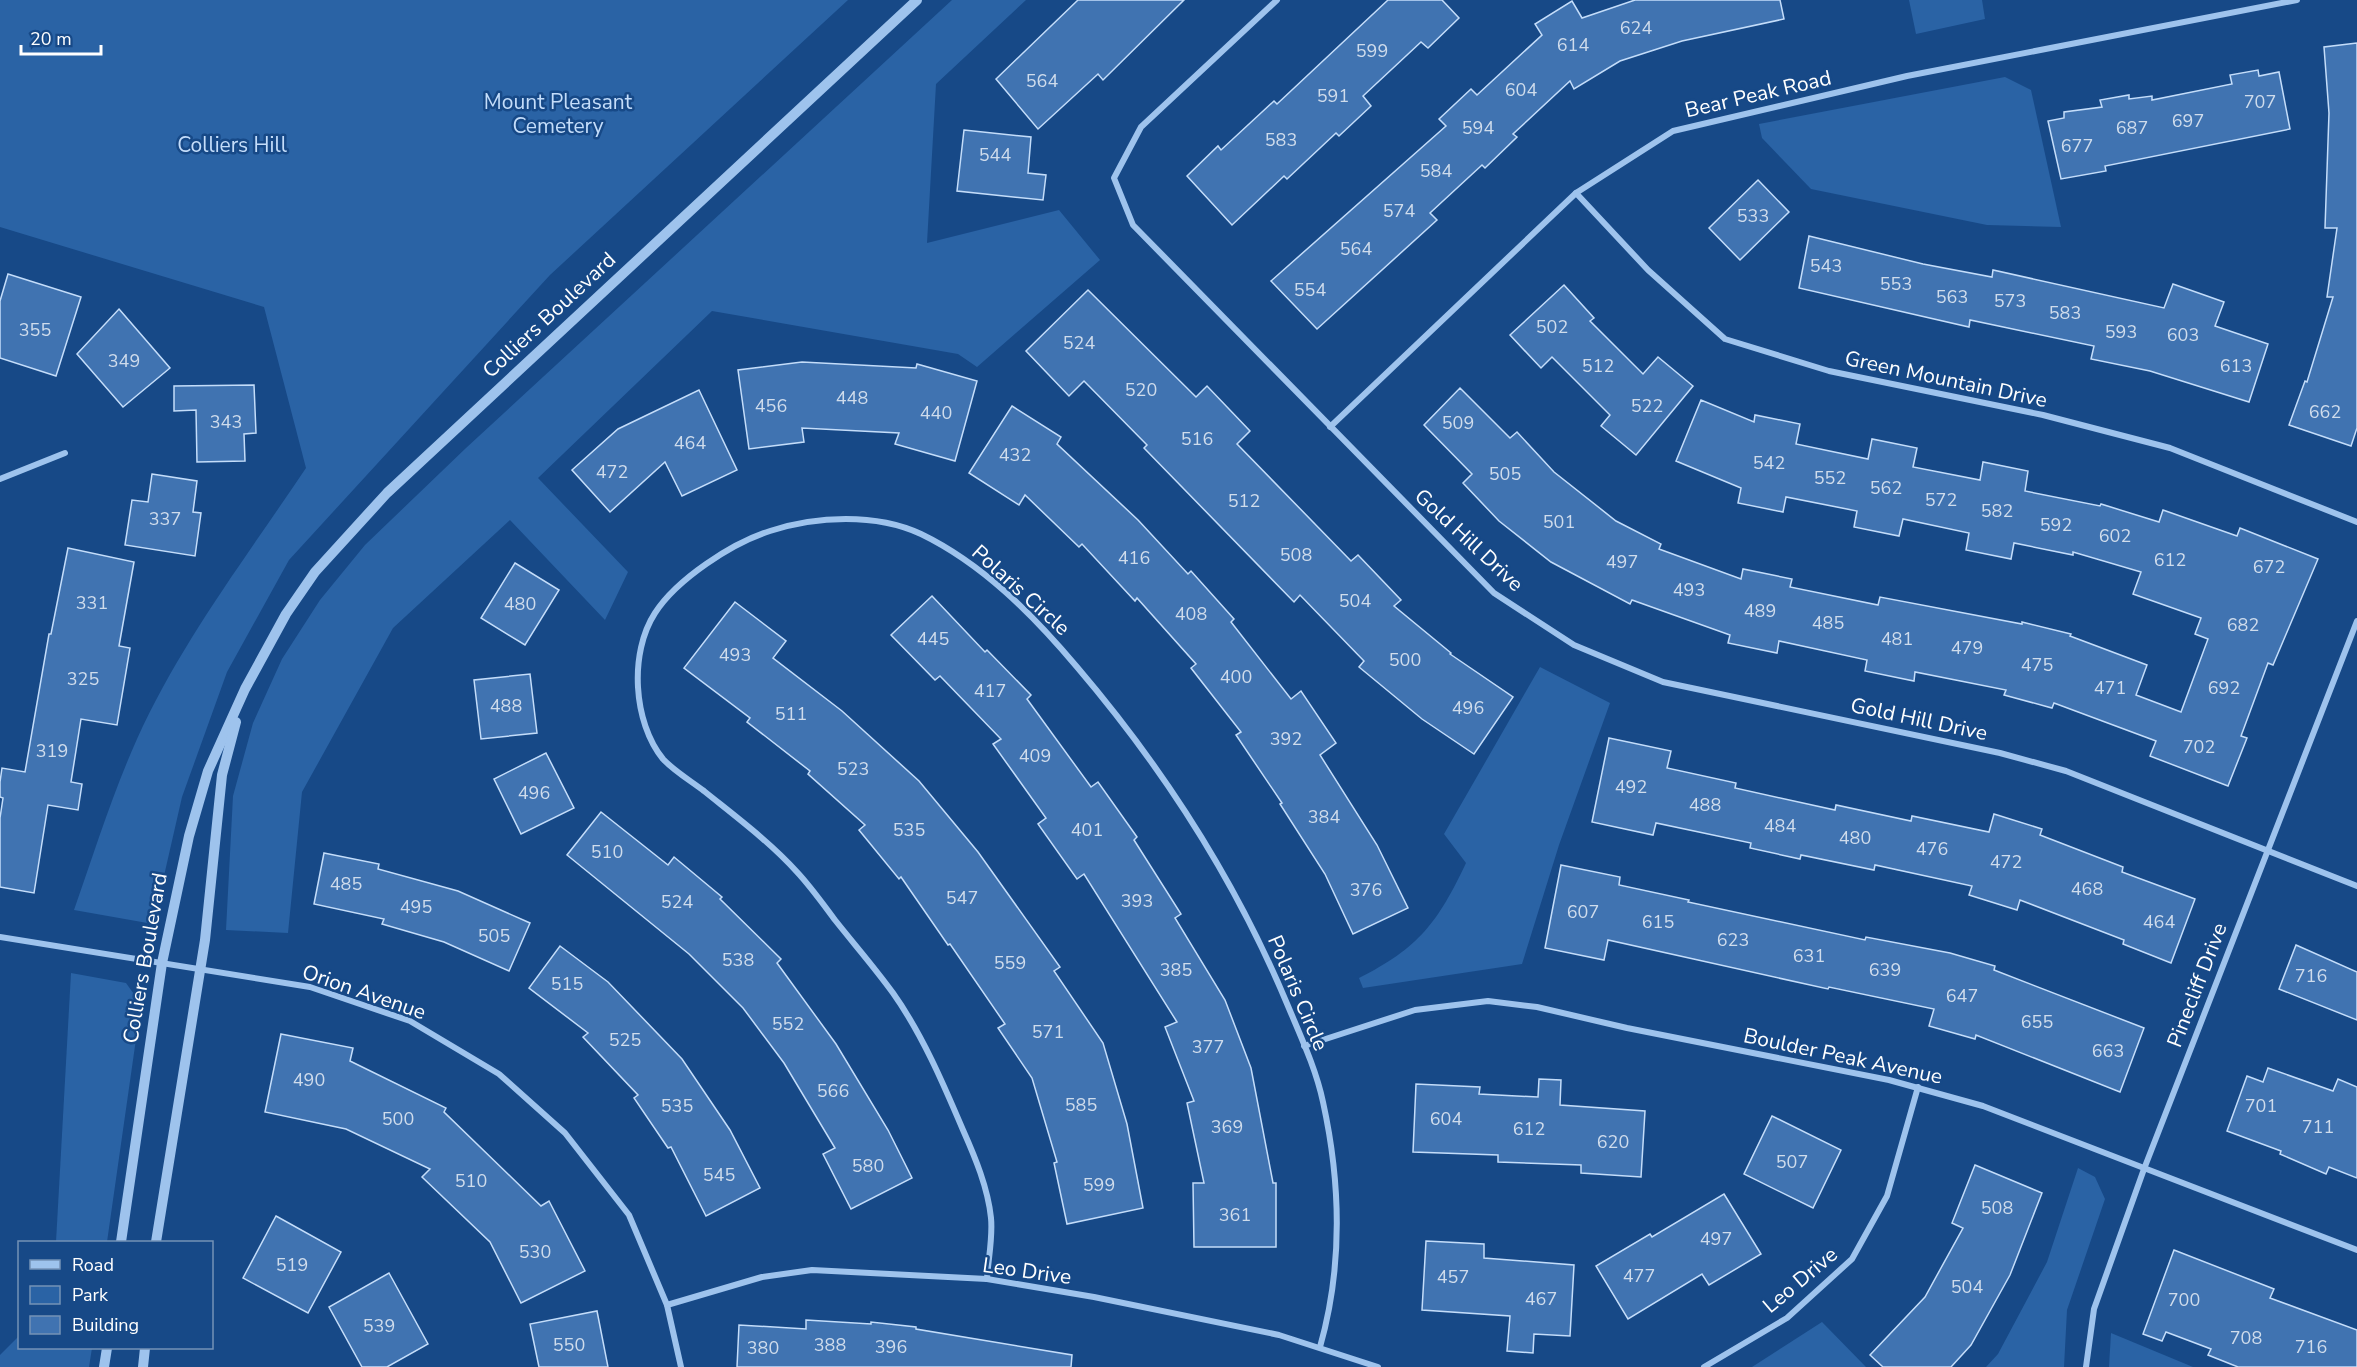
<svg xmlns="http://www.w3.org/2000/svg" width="2357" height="1367" viewBox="0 0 2357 1367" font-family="'Nunito Sans',sans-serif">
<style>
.green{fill:#2a63a5}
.building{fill:#4073b1;stroke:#c4ddfa;stroke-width:1.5}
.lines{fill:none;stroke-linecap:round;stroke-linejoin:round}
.minor{stroke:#9ec3ed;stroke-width:6}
.tertiary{stroke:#9ec3ed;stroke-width:10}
.labels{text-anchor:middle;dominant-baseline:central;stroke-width:5;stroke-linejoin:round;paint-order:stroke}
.number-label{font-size:18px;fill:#cfdcec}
.street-label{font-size:21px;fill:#fff;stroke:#174987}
.park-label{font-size:21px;fill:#c4ddfa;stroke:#174987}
</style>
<rect width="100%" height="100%" fill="#174987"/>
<g class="green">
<path d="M 0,0 L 848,0 L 550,275 L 289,560 L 227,672 L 182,797 L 153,924 L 74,910 C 94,853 112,795 137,739 C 181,642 247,556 306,468 L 264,307 L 0,227 Z"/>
<path d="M 952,0 L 1026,0 L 936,84 L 927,243 L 1059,210 L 1100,260 L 977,367 L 958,354 L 712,311 L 538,478 L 628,572 L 605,620 L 510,520 L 393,628 L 302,792 L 288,933 L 226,930 L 233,796 L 253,723 L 282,659 L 320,600 L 365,545 L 466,448 Z"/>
<path d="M 1909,0 L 1982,0 L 1985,19 L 1916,34 Z"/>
<path d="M 2005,77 L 2031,90 L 2061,227 L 1987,225 L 1811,189 L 1762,138 L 1759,124 Z"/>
<path d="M 1540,667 L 1610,703 L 1559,845 L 1522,964 L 1363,988 L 1359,978 C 1419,948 1438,922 1466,863 L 1444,834 Z"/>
<path d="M 71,973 L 126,983 L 141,1004 L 107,1242 L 56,1242 Z"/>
<path d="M 2078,1168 L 2095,1177 L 2105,1199 L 2067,1310 L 2064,1367 L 1986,1367 L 1998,1354 L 2047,1262 Z"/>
<path d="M 1822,1322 L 1866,1367 L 1752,1367 Z"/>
<path d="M 2111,1333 L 2193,1367 L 2109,1367 Z"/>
<path d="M 19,1336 L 20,1348 L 92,1348 L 89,1367 L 0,1367 L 0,1355 Z"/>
</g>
<g class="building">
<path d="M 1078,0 L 1184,0 L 1103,80 L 1098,74 L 1038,129 L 996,79 Z"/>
<path d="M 1388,0 L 1442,0 L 1459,18 L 1428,48 L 1421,42 L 1363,96 L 1371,106 L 1339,136 L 1336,133 L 1287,179 L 1284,176 L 1232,225 L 1187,176 L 1218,146 L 1221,150 L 1274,101 L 1277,104 Z"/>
<path d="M 1635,0 L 1780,0 L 1784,19 L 1682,41 L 1620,61 L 1574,89 L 1570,81 L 1513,134 L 1517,137 L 1485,168 L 1482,165 L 1430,213 L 1437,220 L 1317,329 L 1271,281 L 1446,126 L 1439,119 L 1471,89 L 1477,95 L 1542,35 L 1535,24 L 1572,1 L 1582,18 Z"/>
<path d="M 2357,43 L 2357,428 L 2351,446 L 2289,425 L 2305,381 L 2307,382 L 2333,297 L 2327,297 L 2337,228 L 2325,228 L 2329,113 L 2324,47 Z"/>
<path d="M 2258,70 L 2259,76 L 2279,72 L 2290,129 L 2105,166 L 2106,171 L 2061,179 L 2048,121 L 2064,118 L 2064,112 L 2102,107 L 2100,100 L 2129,95 L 2129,99 L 2152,96 L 2152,100 L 2232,84 L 2230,75 Z"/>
<path d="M 964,130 L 1031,137 L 1028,173 L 1046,175 L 1043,200 L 957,191 Z"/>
<path d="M 1758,180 L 1789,212 L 1740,260 L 1709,228 Z"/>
<path d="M 1809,236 L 1923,264 L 1992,277 L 1993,270 L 2164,308 L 2173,284 L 2224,302 L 2215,326 L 2268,344 L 2249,402 L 2150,371 L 2091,359 L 2094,346 L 1970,320 L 1969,327 L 1799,288 Z"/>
<path d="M 8,274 L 81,297 L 56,376 L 0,358 L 0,301 Z"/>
<path d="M 1564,285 L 1594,318 L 1590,321 L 1643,374 L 1658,357 L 1693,386 L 1636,455 L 1601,426 L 1610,415 L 1552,357 L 1541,368 L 1510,335 Z"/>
<path d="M 1088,290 L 1196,397 L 1207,386 L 1250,431 L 1237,444 L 1351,561 L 1358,555 L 1401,600 L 1394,606 L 1451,653 L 1450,654 L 1513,697 L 1474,754 L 1422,719 L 1359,667 L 1364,661 L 1300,595 L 1294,602 L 1144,448 L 1147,445 L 1084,381 L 1069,396 L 1026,351 Z"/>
<path d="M 119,309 L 170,368 L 123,407 L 77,354 Z"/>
<path d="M 802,362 L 916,368 L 917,364 L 977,381 L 955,461 L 895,444 L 899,433 L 802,428 L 804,442 L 749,449 L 738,370 Z"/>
<path d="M 254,385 L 256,433 L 244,434 L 245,461 L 197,462 L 196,410 L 174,411 L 174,386 Z"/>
<path d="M 1460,388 L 1510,438 L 1517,432 L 1554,472 L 1616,521 L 1661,544 L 1659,549 L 1741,579 L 1743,569 L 1792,579 L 1790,587 L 1878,605 L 1880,597 L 2022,624 L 2022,622 L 2071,634 L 2070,636 L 2147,665 L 2136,695 L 2181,712 L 2208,639 L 2195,634 L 2201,618 L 2133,594 L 2141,572 L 2073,552 L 2073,555 L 2014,543 L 2011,559 L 1966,550 L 1969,533 L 1903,519 L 1899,536 L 1854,527 L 1857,511 L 1786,497 L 1783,512 L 1738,503 L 1741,488 L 1676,461 L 1701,400 L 1754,422 L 1755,415 L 1800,424 L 1796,444 L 1868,459 L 1872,439 L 1917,448 L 1913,467 L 1980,480 L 1983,462 L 2028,471 L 2025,491 L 2100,506 L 2101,504 L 2159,522 L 2163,510 L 2237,536 L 2240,528 L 2318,559 L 2273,665 L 2268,663 L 2241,736 L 2247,738 L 2228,786 L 2150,756 L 2156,741 L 2054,703 L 2052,708 L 2004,695 L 2006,690 L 1915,672 L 1914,681 L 1865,671 L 1867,660 L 1779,641 L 1777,653 L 1728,643 L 1730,635 L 1632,600 L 1630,604 L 1551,562 L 1499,521 L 1463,483 L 1472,474 L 1424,425 Z"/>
<path d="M 699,390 L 737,470 L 682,496 L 665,462 L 610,512 L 572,470 L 618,429 Z"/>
<path d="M 1012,406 L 1061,437 L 1057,444 L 1138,520 L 1188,574 L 1191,571 L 1234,619 L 1231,622 L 1291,699 L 1301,691 L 1336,743 L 1320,755 L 1377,845 L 1408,908 L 1353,934 L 1325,874 L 1280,804 L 1282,803 L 1236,735 L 1241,732 L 1191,668 L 1196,664 L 1137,598 L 1135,601 L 1082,544 L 1079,547 L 1025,495 L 1019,505 L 969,473 Z"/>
<path d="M 152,474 L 197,481 L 193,512 L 201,513 L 195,556 L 125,545 L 132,500 L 148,502 Z"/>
<path d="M 68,548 L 134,562 L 119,646 L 130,648 L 117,725 L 81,719 L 71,782 L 82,784 L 78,810 L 48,805 L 34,893 L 0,887 L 0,818 L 3,798 L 0,797 L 0,782 L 2,768 L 25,772 L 49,634 L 51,634 Z"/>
<path d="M 515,563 L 559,590 L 525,645 L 481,618 Z"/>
<path d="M 932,596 L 985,652 L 987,650 L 1031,695 L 1027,699 L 1091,787 L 1098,782 L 1137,837 L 1134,840 L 1181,914 L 1175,918 L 1225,1000 L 1251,1068 L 1273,1183 L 1276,1183 L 1276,1247 L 1194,1247 L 1193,1183 L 1204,1183 L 1187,1103 L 1194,1101 L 1165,1027 L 1177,1022 L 1084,874 L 1077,879 L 1038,824 L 1046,818 L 993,744 L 1001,739 L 940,676 L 935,680 L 891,635 Z"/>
<path d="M 735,602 L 786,641 L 773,658 L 842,711 L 919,781 L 978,852 L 1060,967 L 1054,971 L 1103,1043 L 1127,1124 L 1143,1208 L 1067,1224 L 1054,1163 L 1057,1162 L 1032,1078 L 998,1028 L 1005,1024 L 950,944 L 948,945 L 901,877 L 899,879 L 859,830 L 865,825 L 808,774 L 810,771 L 747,722 L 750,718 L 684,668 Z"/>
<path d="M 530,674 L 537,733 L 481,739 L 474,680 Z"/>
<path d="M 1609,738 L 1671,751 L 1667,768 L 1736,783 L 1735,788 L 1835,810 L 1836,805 L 1911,821 L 1912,816 L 1989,832 L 1994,814 L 2042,829 L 2040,835 L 2123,867 L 2122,872 L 2195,899 L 2171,963 L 2123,944 L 2124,940 L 2020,900 L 2017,910 L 1969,895 L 1972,886 L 1875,865 L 1874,870 L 1801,855 L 1800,859 L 1750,848 L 1751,843 L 1656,823 L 1653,835 L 1592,822 Z"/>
<path d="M 546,753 L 574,808 L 521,834 L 494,779 Z"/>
<path d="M 601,812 L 668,865 L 674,857 L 722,897 L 720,899 L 781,959 L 777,963 L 836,1044 L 888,1130 L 912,1178 L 851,1209 L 823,1154 L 835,1148 L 784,1063 L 743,1008 L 689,954 L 567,855 Z"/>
<path d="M 324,853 L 379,864 L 378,869 L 458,891 L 530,923 L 509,971 L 444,942 L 382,924 L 384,919 L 314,904 Z"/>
<path d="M 1561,865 L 1620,877 L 1619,885 L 1689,900 L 1688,902 L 1865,940 L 1866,937 L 1950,953 L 1995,966 L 1994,970 L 2144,1028 L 2120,1092 L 1976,1035 L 1975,1039 L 1929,1026 L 1934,1009 L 1829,987 L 1828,989 L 1608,940 L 1604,960 L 1545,948 Z"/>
<path d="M 2296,945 L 2357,972 L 2357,1020 L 2279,989 Z"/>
<path d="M 560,946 L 608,982 L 682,1059 L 730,1130 L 760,1188 L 706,1216 L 671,1147 L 668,1148 L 634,1098 L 638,1095 L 583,1037 L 588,1033 L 529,988 Z"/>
<path d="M 281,1034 L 353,1048 L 350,1061 L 446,1108 L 444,1112 L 541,1206 L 549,1201 L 585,1271 L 521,1303 L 490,1242 L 422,1177 L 430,1169 L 346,1129 L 265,1112 Z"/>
<path d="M 2268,1068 L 2333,1091 L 2338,1079 L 2357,1087 L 2357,1178 L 2329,1167 L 2326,1174 L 2280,1154 L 2281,1151 L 2227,1131 L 2247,1076 L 2263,1082 Z"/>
<path d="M 1539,1079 L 1561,1080 L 1560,1105 L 1645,1111 L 1641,1177 L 1581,1173 L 1581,1165 L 1498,1162 L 1498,1155 L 1413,1152 L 1416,1084 L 1480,1087 L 1479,1094 L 1538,1097 Z"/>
<path d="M 1772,1116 L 1841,1150 L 1813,1208 L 1744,1174 Z"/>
<path d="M 1975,1165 L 2042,1193 L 2010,1275 L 1971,1345 L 1951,1367 L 1883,1367 L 1870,1355 L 1925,1297 L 1963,1228 L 1952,1223 Z"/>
<path d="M 1724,1194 L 1761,1254 L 1709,1285 L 1702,1274 L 1628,1319 L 1596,1266 L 1650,1234 L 1652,1237 Z"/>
<path d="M 276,1216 L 341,1252 L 308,1313 L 243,1278 Z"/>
<path d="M 1426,1241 L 1484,1244 L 1484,1258 L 1574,1265 L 1570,1336 L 1534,1334 L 1533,1353 L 1507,1351 L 1510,1316 L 1422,1310 Z"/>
<path d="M 2174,1250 L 2274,1289 L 2270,1298 L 2357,1330 L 2357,1367 L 2238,1367 L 2208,1355 L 2211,1349 L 2166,1332 L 2162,1341 L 2143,1334 Z"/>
<path d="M 389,1273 L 428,1344 L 387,1367 L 362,1367 L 329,1307 Z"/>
<path d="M 597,1311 L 608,1367 L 539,1367 L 530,1324 Z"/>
<path d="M 806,1320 L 871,1324 L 871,1322 L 916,1327 L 916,1329 L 1072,1355 L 1071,1367 L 737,1367 L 739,1325 L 806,1329 Z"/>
</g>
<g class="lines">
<g class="minor">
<path d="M 1277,0 L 1141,127 L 1114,178 L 1133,225 L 1494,593 L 1574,645 L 1663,682 L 2000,753 L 2066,771 L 2357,886"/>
<path d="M 1576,193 L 1648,270 L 1725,339 L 1829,371 L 2043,415 L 2170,448 L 2357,522"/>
<path d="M 1330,427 L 1576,193 L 1673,131 L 1907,76 L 2297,0"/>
<path d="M 0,479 L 65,453"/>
<path d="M 0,937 L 310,987 L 410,1021 L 499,1074 L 565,1133 L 629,1215 L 667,1305 L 681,1367"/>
<path d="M 1304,1046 L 1415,1010 L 1488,1001 L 1537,1007 L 1627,1028 L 1889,1080 L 1983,1106 L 2357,1250"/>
<path d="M 987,1279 C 988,1260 993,1238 991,1218 C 988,1188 975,1157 963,1130 C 943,1083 922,1034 893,993 C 875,968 854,944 835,920 C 823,904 811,887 797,872 C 770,842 735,816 704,791 C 691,781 674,771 663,759 C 633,722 629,653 655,613 C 677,579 732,543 770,531 C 816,516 876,513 921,534 C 983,564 1033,615 1077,667 C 1164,769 1236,881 1288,1006 C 1301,1037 1316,1069 1323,1102 C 1341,1184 1343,1266 1320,1347"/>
<path d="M 667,1305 L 762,1277 L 812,1270 L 987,1279 L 1094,1297 L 1279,1335 L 1378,1367"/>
<path d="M 1704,1367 L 1787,1318 L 1852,1259 L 1887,1196 L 1918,1087"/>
<path d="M 2086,1367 L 2094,1309 L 2144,1169 L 2357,621"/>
</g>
<g class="tertiary">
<path d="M 121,1242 L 162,963 L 189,836 L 208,771 L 245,689 L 286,614 L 315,572 L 387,493 L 917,0"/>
<path d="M 156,1242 L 205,940 L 222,775 L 236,722"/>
<path d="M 104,1367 L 107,1348"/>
<path d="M 143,1367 L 145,1348"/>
</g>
</g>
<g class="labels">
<g class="number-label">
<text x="1636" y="28">624</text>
<text x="1573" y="45">614</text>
<text x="1372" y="51">599</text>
<text x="1042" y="81">564</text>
<text x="1521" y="90">604</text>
<text x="1333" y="96">591</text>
<text x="2260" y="102">707</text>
<text x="2188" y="121">697</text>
<text x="1478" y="128">594</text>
<text x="2132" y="128">687</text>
<text x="1281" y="140">583</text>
<text x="2077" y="146">677</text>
<text x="995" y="155">544</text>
<text x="1436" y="171">584</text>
<text x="1399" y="211">574</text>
<text x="1753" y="216">533</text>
<text x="1356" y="249">564</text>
<text x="1826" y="266">543</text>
<text x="1896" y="284">553</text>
<text x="1310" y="290">554</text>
<text x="1952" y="297">563</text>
<text x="2010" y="301">573</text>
<text x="2065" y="313">583</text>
<text x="1552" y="327">502</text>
<text x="35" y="330">355</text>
<text x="2121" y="332">593</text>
<text x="2183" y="335">603</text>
<text x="1079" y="343">524</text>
<text x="124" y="361">349</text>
<text x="1598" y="366">512</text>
<text x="2236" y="366">613</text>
<text x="1141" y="390">520</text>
<text x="852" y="398">448</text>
<text x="771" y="406">456</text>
<text x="1647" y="406">522</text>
<text x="2325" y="412">662</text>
<text x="936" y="413">440</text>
<text x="226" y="422">343</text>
<text x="1458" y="423">509</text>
<text x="1197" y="439">516</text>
<text x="690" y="443">464</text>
<text x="1015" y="455">432</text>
<text x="1769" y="463">542</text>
<text x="612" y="472">472</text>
<text x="1505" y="474">505</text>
<text x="1830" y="478">552</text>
<text x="1886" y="488">562</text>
<text x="1941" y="500">572</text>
<text x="1244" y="501">512</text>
<text x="1997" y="511">582</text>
<text x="165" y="519">337</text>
<text x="1559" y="522">501</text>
<text x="2056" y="525">592</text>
<text x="2115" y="536">602</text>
<text x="1296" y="555">508</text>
<text x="1134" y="558">416</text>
<text x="2170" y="560">612</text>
<text x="1622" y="562">497</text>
<text x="2269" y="567">672</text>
<text x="1689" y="590">493</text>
<text x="1355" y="601">504</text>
<text x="92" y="603">331</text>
<text x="520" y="604">480</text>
<text x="1760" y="611">489</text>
<text x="1191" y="614">408</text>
<text x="1828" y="623">485</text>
<text x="2243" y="625">682</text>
<text x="933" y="639">445</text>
<text x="1897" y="639">481</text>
<text x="1967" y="648">479</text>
<text x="735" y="655">493</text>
<text x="1405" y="660">500</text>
<text x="2037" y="665">475</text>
<text x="1236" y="677">400</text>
<text x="83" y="679">325</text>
<text x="2110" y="688">471</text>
<text x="2224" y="688">692</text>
<text x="990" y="691">417</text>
<text x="506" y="706">488</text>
<text x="1468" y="708">496</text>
<text x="791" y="714">511</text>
<text x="1286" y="739">392</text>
<text x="2199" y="747">702</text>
<text x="52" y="751">319</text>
<text x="1035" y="756">409</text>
<text x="853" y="769">523</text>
<text x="1631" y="787">492</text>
<text x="534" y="793">496</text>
<text x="1705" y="805">488</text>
<text x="1324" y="817">384</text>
<text x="1780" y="826">484</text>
<text x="909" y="830">535</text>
<text x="1087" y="830">401</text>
<text x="1855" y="838">480</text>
<text x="1932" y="849">476</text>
<text x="607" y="852">510</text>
<text x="2006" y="862">472</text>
<text x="346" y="884">485</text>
<text x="2087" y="889">468</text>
<text x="1366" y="890">376</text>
<text x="962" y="898">547</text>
<text x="1137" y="901">393</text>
<text x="677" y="902">524</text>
<text x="416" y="907">495</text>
<text x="1583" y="912">607</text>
<text x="1658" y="922">615</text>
<text x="2159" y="922">464</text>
<text x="494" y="936">505</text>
<text x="1733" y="940">623</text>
<text x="1809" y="956">631</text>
<text x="738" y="960">538</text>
<text x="1010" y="963">559</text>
<text x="1176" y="970">385</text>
<text x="1885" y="970">639</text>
<text x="2311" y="976">716</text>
<text x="567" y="984">515</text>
<text x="1962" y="996">647</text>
<text x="2037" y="1022">655</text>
<text x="788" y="1024">552</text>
<text x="1048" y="1032">571</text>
<text x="625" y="1040">525</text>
<text x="1208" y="1047">377</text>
<text x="2108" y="1051">663</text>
<text x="309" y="1080">490</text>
<text x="833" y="1091">566</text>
<text x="1081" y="1105">585</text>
<text x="677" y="1106">535</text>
<text x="2261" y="1106">701</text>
<text x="398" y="1119">500</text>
<text x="1446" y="1119">604</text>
<text x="1227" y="1127">369</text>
<text x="2318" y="1127">711</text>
<text x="1529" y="1129">612</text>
<text x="1613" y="1142">620</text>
<text x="1792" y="1162">507</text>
<text x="868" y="1166">580</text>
<text x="719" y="1175">545</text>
<text x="471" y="1181">510</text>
<text x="1099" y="1185">599</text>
<text x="1997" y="1208">508</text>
<text x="1235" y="1215">361</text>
<text x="1716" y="1239">497</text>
<text x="535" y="1252">530</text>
<text x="292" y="1265">519</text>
<text x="1639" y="1276">477</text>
<text x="1453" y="1277">457</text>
<text x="1967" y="1287">504</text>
<text x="1541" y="1299">467</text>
<text x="2184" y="1300">700</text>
<text x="379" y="1326">539</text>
<text x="2246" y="1338">708</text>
<text x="569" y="1345">550</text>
<text x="830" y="1345">388</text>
<text x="891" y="1347">396</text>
<text x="2311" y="1347">716</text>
<text x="763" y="1348">380</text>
</g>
<g class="street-label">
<text transform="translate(1758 94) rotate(-13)">Bear Peak Road</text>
<text transform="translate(549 315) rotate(-43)">Colliers Boulevard</text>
<text transform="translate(1946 379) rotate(12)">Green Mountain Drive</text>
<text transform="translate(1469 540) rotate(43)">Gold Hill Drive</text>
<text transform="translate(1021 590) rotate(42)">Polaris Circle</text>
<text transform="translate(1919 719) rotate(12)">Gold Hill Drive</text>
<text transform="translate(145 958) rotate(-80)">Colliers Boulevard</text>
<text transform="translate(2197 985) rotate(-69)">Pinecliff Drive</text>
<text transform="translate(364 992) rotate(19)">Orion Avenue</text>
<text transform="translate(1298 993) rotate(67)">Polaris Circle</text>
<text transform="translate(1843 1056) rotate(12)">Boulder Peak Avenue</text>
<text transform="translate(1027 1271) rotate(8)">Leo Drive</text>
<text transform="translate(1800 1280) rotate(-40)">Leo Drive</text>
</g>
<g class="park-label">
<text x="558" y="102">Mount Pleasant<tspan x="558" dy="24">Cemetery</tspan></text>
<text x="232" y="145">Colliers Hill</text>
</g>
</g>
<rect x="18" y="1241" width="195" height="108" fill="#174987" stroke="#7492b7" stroke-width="1.5"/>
<rect x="30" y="1260" width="30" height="9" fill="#9ec3ed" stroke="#7492b7" stroke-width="1.5"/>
<text x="72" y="1271" font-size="18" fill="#ffffff">Road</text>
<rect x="30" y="1286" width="30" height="18" fill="#2a63a5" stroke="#7492b7" stroke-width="1.5"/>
<text x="72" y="1301" font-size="18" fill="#ffffff">Park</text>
<rect x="30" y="1316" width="30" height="18" fill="#4073b1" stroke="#7492b7" stroke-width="1.5"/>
<text x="72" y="1331" font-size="18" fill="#ffffff">Building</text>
<path d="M21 45v9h80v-9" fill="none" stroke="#ffffff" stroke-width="3"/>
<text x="30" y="45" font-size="18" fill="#ffffff" stroke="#174987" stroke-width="4.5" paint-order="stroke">20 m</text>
</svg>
